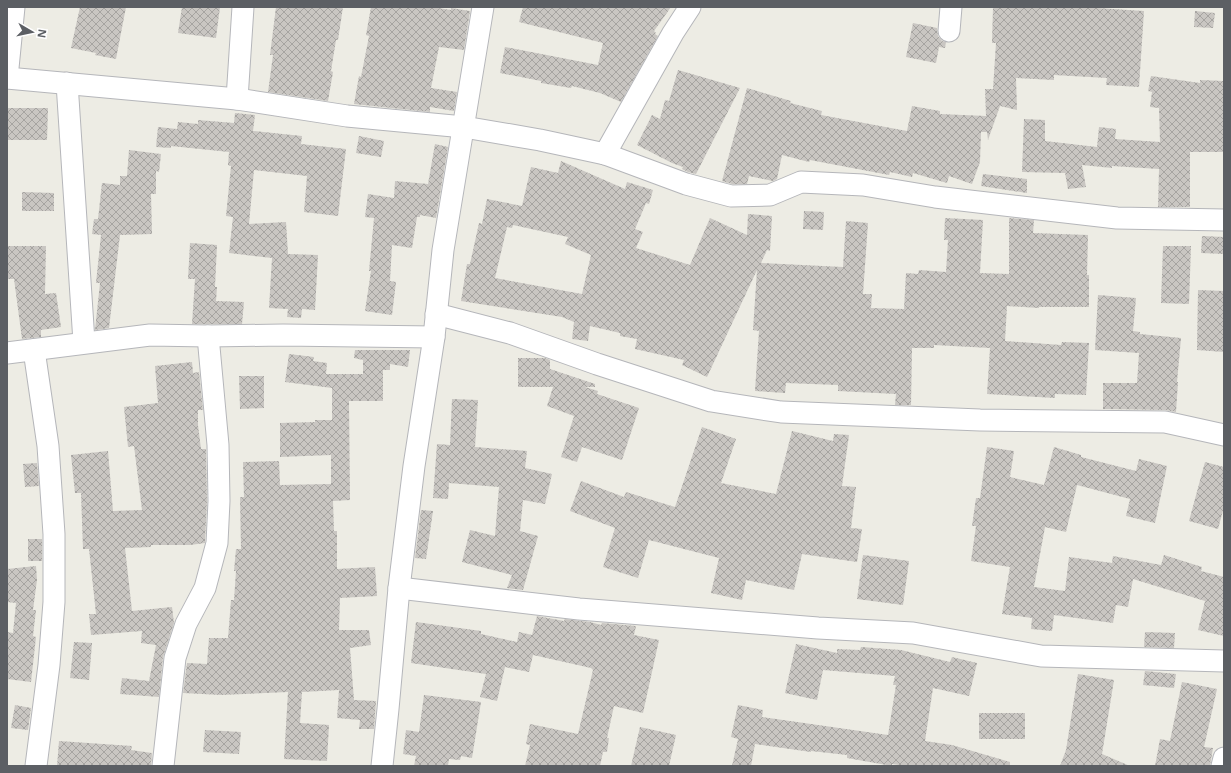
<svg xmlns="http://www.w3.org/2000/svg" width="1231" height="773" viewBox="0 0 1231 773" font-family="'Noto Sans',sans-serif">
<style>
.building{fill:url(#building-cross-hatch);fill-rule:evenodd}
.lines{fill:none;stroke-linecap:round;stroke-linejoin:round}
.minor-casing{stroke:#b5b6ba;stroke-width:23}
.minor{stroke:#fff;stroke-width:21}
</style>
<defs>
<pattern id="building-cross-hatch" width="8" height="8" patternUnits="userSpaceOnUse"><rect width="8" height="8" fill="#c9c6c2"/><path d="M0 0l8 8M0 8l8-8" fill="none" stroke="#a6a4a1"/></pattern>
</defs>
<rect width="100%" height="100%" fill="#edece4"/>
<g class="building">
<path d="M 80,7 L 126,7 L 116,59 L 95,55 L 96,53 L 71,48 Z"/>
<path d="M 182,7 L 220,7 L 216,38 L 178,33 Z"/>
<path d="M 276,7 L 343,7 L 338,40 L 336,40 L 331,71 L 333,72 L 328,101 L 268,92 L 273,55 L 270,55 Z"/>
<path d="M 371,7 L 432,7 L 451,10 L 451,8 L 470,11 L 464,50 L 439,47 L 431,88 L 457,92 L 454,111 L 430,107 L 430,112 L 354,104 L 359,76 L 361,77 L 369,36 L 366,35 Z"/>
<path d="M 523,7 L 671,7 L 654,31 L 656,33 L 655,34 L 658,36 L 621,102 L 600,93 L 572,86 L 571,88 L 541,83 L 541,81 L 500,73 L 505,47 L 598,65 L 603,43 L 519,22 Z"/>
<path d="M 993,7 L 1097,7 L 1097,8 L 1144,11 L 1139,87 L 1106,85 L 1107,78 L 1054,75 L 1054,80 L 1016,78 L 1017,110 L 1000,106 L 988,140 L 987,132 L 981,132 L 980,162 L 972,184 L 949,176 L 947,183 L 913,173 L 912,177 L 890,172 L 889,175 L 810,160 L 809,162 L 782,155 L 777,179 L 773,181 L 749,176 L 747,184 L 732,184 L 722,181 L 747,88 L 791,101 L 790,103 L 822,111 L 821,115 L 907,131 L 912,106 L 940,111 L 940,114 L 986,116 L 985,89 L 993,89 L 996,43 L 992,43 Z"/>
<path d="M 1195,11 L 1215,13 L 1213,28 L 1194,27 Z"/>
<path d="M 913,23 L 937,28 L 938,36 L 942,41 L 946,42 L 945,48 L 939,47 L 936,63 L 906,57 Z"/>
<path d="M 678,70 L 740,88 L 696,174 L 688,172 L 682,169 L 683,167 L 672,163 L 637,145 L 652,115 L 660,119 L 665,100 L 669,101 Z"/>
<path d="M 1151,76 L 1200,83 L 1200,80 L 1224,81 L 1224,152 L 1190,152 L 1190,207 L 1158,207 L 1159,169 L 1112,166 L 1112,168 L 1082,165 L 1086,187 L 1068,189 L 1065,173 L 1022,172 L 1024,119 L 1045,120 L 1045,141 L 1097,147 L 1099,127 L 1116,129 L 1115,139 L 1160,142 L 1159,108 L 1150,107 L 1152,92 L 1148,91 Z"/>
<path d="M 8,108 L 48,108 L 47,140 L 8,140 Z"/>
<path d="M 235,113 L 255,115 L 253,131 L 302,136 L 301,144 L 346,149 L 338,216 L 304,212 L 307,176 L 254,170 L 249,224 L 286,222 L 288,254 L 318,255 L 315,310 L 302,309 L 301,318 L 287,317 L 288,309 L 269,308 L 272,258 L 229,253 L 233,217 L 226,216 L 231,166 L 228,165 L 229,152 L 171,146 L 171,148 L 156,147 L 158,127 L 177,129 L 178,122 L 198,124 L 198,120 L 234,123 Z"/>
<path d="M 359,136 L 384,141 L 381,157 L 356,153 Z"/>
<path d="M 435,144 L 448,147 L 436,218 L 420,215 L 420,217 L 417,217 L 412,248 L 392,245 L 390,281 L 396,282 L 392,315 L 365,311 L 371,271 L 369,271 L 374,218 L 365,217 L 368,194 L 394,198 L 395,181 L 428,184 Z"/>
<path d="M 129,150 L 161,154 L 159,172 L 156,171 L 156,194 L 151,194 L 152,234 L 120,235 L 109,328 L 95,330 L 100,283 L 96,283 L 101,235 L 92,234 L 94,219 L 98,219 L 102,183 L 120,185 L 120,176 L 127,176 Z"/>
<path d="M 561,161 L 625,189 L 627,182 L 653,190 L 649,204 L 646,203 L 635,229 L 643,232 L 636,248 L 690,265 L 710,218 L 747,235 L 748,214 L 772,216 L 770,251 L 767,250 L 761,263 L 843,267 L 846,221 L 868,223 L 863,294 L 872,294 L 871,308 L 904,309 L 906,273 L 918,274 L 919,270 L 946,272 L 948,240 L 944,240 L 945,218 L 983,220 L 980,273 L 1009,274 L 1009,218 L 1034,220 L 1033,233 L 1088,235 L 1087,275 L 1089,275 L 1089,307 L 1039,307 L 1039,308 L 1007,306 L 1005,341 L 1061,345 L 1062,342 L 1089,343 L 1086,395 L 1055,394 L 1055,398 L 987,394 L 990,348 L 934,345 L 934,348 L 912,348 L 911,405 L 895,405 L 896,394 L 838,391 L 838,385 L 786,383 L 785,393 L 755,391 L 759,331 L 753,330 L 757,270 L 707,377 L 682,365 L 684,360 L 635,349 L 637,339 L 620,336 L 620,333 L 590,326 L 588,341 L 572,339 L 574,322 L 562,317 L 461,301 L 467,264 L 470,264 L 479,223 L 482,224 L 487,199 L 522,206 L 531,167 L 558,173 ZM 513,225 L 568,237 L 565,244 L 591,255 L 582,294 L 495,278 L 507,227 L 512,228 Z"/>
<path d="M 983,174 L 1027,179 L 1027,193 L 981,186 Z"/>
<path d="M 22,192 L 54,193 L 54,211 L 22,211 Z"/>
<path d="M 804,211 L 824,212 L 823,230 L 803,229 Z"/>
<path d="M 1202,236 L 1224,237 L 1224,254 L 1201,253 Z"/>
<path d="M 190,243 L 217,245 L 215,287 L 217,287 L 216,301 L 244,302 L 242,324 L 192,324 L 195,279 L 188,279 Z"/>
<path d="M 7,246 L 46,246 L 45,294 L 56,293 L 61,327 L 41,330 L 41,337 L 22,339 L 14,279 L 7,279 Z"/>
<path d="M 1163,246 L 1191,246 L 1189,304 L 1161,303 Z"/>
<path d="M 1198,290 L 1224,291 L 1224,352 L 1197,350 Z"/>
<path d="M 1098,295 L 1136,298 L 1133,331 L 1140,332 L 1140,334 L 1181,338 L 1177,382 L 1178,382 L 1176,412 L 1165,410 L 1103,409 L 1103,383 L 1137,383 L 1139,353 L 1095,350 Z"/>
<path d="M 355,350 L 410,350 L 408,367 L 390,364 L 390,370 L 383,370 L 383,401 L 349,401 L 350,500 L 333,501 L 334,531 L 337,531 L 337,569 L 375,567 L 377,596 L 340,598 L 339,630 L 369,630 L 371,645 L 350,648 L 354,700 L 376,701 L 374,729 L 359,729 L 360,720 L 337,718 L 339,690 L 302,692 L 300,723 L 329,725 L 327,761 L 284,759 L 288,692 L 221,695 L 183,693 L 187,663 L 207,664 L 209,638 L 228,638 L 231,600 L 234,600 L 236,571 L 234,571 L 236,549 L 241,549 L 240,497 L 244,497 L 243,462 L 279,461 L 280,485 L 331,484 L 331,455 L 280,457 L 280,423 L 315,422 L 315,420 L 332,420 L 332,388 L 285,382 L 289,354 L 314,357 L 313,361 L 327,363 L 326,374 L 363,374 L 363,360 L 354,358 Z"/>
<path d="M 518,358 L 545,358 L 550,360 L 550,369 L 595,384 L 595,387 L 585,387 L 598,391 L 597,394 L 639,408 L 622,460 L 582,447 L 577,462 L 561,457 L 574,416 L 547,406 L 553,387 L 518,387 Z"/>
<path d="M 192,362 L 193,373 L 199,372 L 203,410 L 198,410 L 198,425 L 201,449 L 206,449 L 207,501 L 205,541 L 205,543 L 190,545 L 151,545 L 151,547 L 125,548 L 132,611 L 172,607 L 174,623 L 163,657 L 159,697 L 120,694 L 122,678 L 149,681 L 156,645 L 141,643 L 142,631 L 91,635 L 89,614 L 96,614 L 89,549 L 83,549 L 81,493 L 75,493 L 71,455 L 108,451 L 113,511 L 142,510 L 134,446 L 128,447 L 124,407 L 158,403 L 155,366 Z"/>
<path d="M 239,376 L 264,376 L 264,408 L 240,409 Z"/>
<path d="M 452,399 L 478,400 L 475,447 L 527,451 L 525,468 L 552,474 L 545,504 L 523,500 L 520,531 L 538,536 L 523,590 L 507,588 L 512,575 L 462,562 L 470,530 L 495,536 L 499,487 L 449,483 L 448,499 L 433,498 L 437,444 L 450,445 Z"/>
<path d="M 702,427 L 736,439 L 721,483 L 776,494 L 792,431 L 833,441 L 834,434 L 849,435 L 842,486 L 856,487 L 851,528 L 862,529 L 857,562 L 802,554 L 794,590 L 746,580 L 742,600 L 711,593 L 719,558 L 649,540 L 638,578 L 603,567 L 615,528 L 570,511 L 581,481 L 624,497 L 626,492 L 675,507 Z"/>
<path d="M 987,447 L 1014,451 L 1010,477 L 1044,485 L 1054,447 L 1081,455 L 1081,457 L 1136,471 L 1139,459 L 1167,466 L 1155,523 L 1126,516 L 1130,499 L 1077,485 L 1066,532 L 1045,527 L 1034,587 L 1065,591 L 1069,557 L 1112,563 L 1113,556 L 1161,565 L 1164,555 L 1202,567 L 1201,571 L 1224,577 L 1224,636 L 1198,630 L 1205,601 L 1133,579 L 1128,607 L 1116,605 L 1113,623 L 1054,615 L 1052,631 L 1031,629 L 1032,618 L 1002,614 L 1010,567 L 971,561 L 976,526 L 972,526 L 976,498 L 980,498 Z"/>
<path d="M 1205,462 L 1224,467 L 1224,507 L 1218,529 L 1189,521 Z"/>
<path d="M 37,463 L 39,486 L 25,487 L 23,464 Z"/>
<path d="M 421,510 L 433,511 L 426,559 L 415,558 Z"/>
<rect x="28" y="539" width="14" height="22"/>
<path d="M 863,555 L 909,561 L 903,605 L 857,599 Z"/>
<path d="M 36,566 L 37,580 L 33,610 L 36,610 L 33,636 L 36,637 L 31,682 L 7,679 L 7,632 L 13,633 L 16,603 L 7,602 L 7,569 Z"/>
<path d="M 537,616 L 564,621 L 565,619 L 590,622 L 601,625 L 602,623 L 636,626 L 634,635 L 659,640 L 643,713 L 614,706 L 607,738 L 609,738 L 607,752 L 603,752 L 600,766 L 525,766 L 530,745 L 526,744 L 530,724 L 578,734 L 593,670 L 591,668 L 533,655 L 529,672 L 505,667 L 497,701 L 480,697 L 486,674 L 411,663 L 416,622 L 481,631 L 481,634 L 517,642 L 519,632 L 532,635 Z"/>
<path d="M 1145,632 L 1175,633 L 1174,648 L 1144,647 Z"/>
<path d="M 74,642 L 92,643 L 89,680 L 70,678 Z"/>
<path d="M 796,644 L 837,653 L 837,649 L 860,650 L 861,647 L 901,650 L 950,662 L 952,657 L 977,663 L 969,696 L 933,688 L 925,741 L 952,745 L 1010,762 L 1010,766 L 906,766 L 892,764 L 892,766 L 847,758 L 847,755 L 811,751 L 811,752 L 755,744 L 751,766 L 732,766 L 738,739 L 731,737 L 738,705 L 763,710 L 762,717 L 888,735 L 896,685 L 893,685 L 895,676 L 823,670 L 817,700 L 785,693 Z"/>
<path d="M 1145,671 L 1176,674 L 1174,688 L 1143,685 Z"/>
<path d="M 1078,674 L 1114,680 L 1102,754 L 1130,766 L 1060,766 L 1066,750 Z"/>
<path d="M 1182,682 L 1217,689 L 1204,747 L 1213,748 L 1210,766 L 1155,766 L 1160,739 L 1170,741 Z"/>
<path d="M 424,695 L 481,702 L 472,758 L 461,756 L 460,760 L 449,759 L 448,766 L 414,766 L 416,756 L 403,754 L 406,730 L 419,732 Z"/>
<path d="M 15,705 L 31,708 L 28,730 L 11,728 Z"/>
<rect x="979" y="713" width="46" height="26"/>
<path d="M 640,727 L 676,735 L 669,766 L 631,766 Z"/>
<path d="M 205,730 L 241,732 L 239,754 L 203,752 Z"/>
<path d="M 59,741 L 132,746 L 131,750 L 152,753 L 151,766 L 57,766 Z"/>
</g>
<g class="lines">
<g class="minor-casing">
<g id="minor">
<path d="M 949,31 L 951,7"/>
<path d="M 7,78 L 237,99 L 347,116 L 464,127 L 540,140 L 605,154 L 686,184 L 731,196 L 770,195 L 801,182 L 863,185 L 935,197 L 1117,218 L 1224,220"/>
<path d="M 7,78 L 14,7"/>
<path d="M 67,83 L 84,342"/>
<path d="M 237,99 L 243,7"/>
<path d="M 605,154 L 673,33 L 690,7"/>
<path d="M 436,314 L 510,333 L 597,364 L 711,401 L 781,412 L 980,420 L 1165,422 L 1224,435"/>
<path d="M 34,350 L 48,446 L 54,534 L 54,602 L 49,665 L 36,766"/>
<path d="M 7,353 L 150,335 L 208,336 L 283,335 L 434,337"/>
<path d="M 399,588 L 579,609 L 818,628 L 913,633 L 1041,656 L 1224,661"/>
<path d="M 163,766 L 175,658 L 186,624 L 205,588 L 217,543 L 219,501 L 218,445 L 208,336"/>
<path d="M 382,766 L 388,709 L 399,588 L 414,466 L 434,337 L 443,250 L 483,7"/>
<path d="M 1222,766 L 1224,758"/>
</g>
</g>
<use href="#minor" class="minor"/>
</g>
<rect width="1231" height="773" fill="none" stroke="#5c5f64" stroke-width="16"/>
<g transform="translate(32 32) rotate(99)" stroke="#ffffff" stroke-width="3" paint-order="stroke">
<path d="M0-3L7 15L0 10L-7 15Z" fill="#5c5f64"/>
<text y="-6" font-size="11" font-weight="bold" text-anchor="middle" fill="#5c5f64">N</text>
</g>
</svg>
